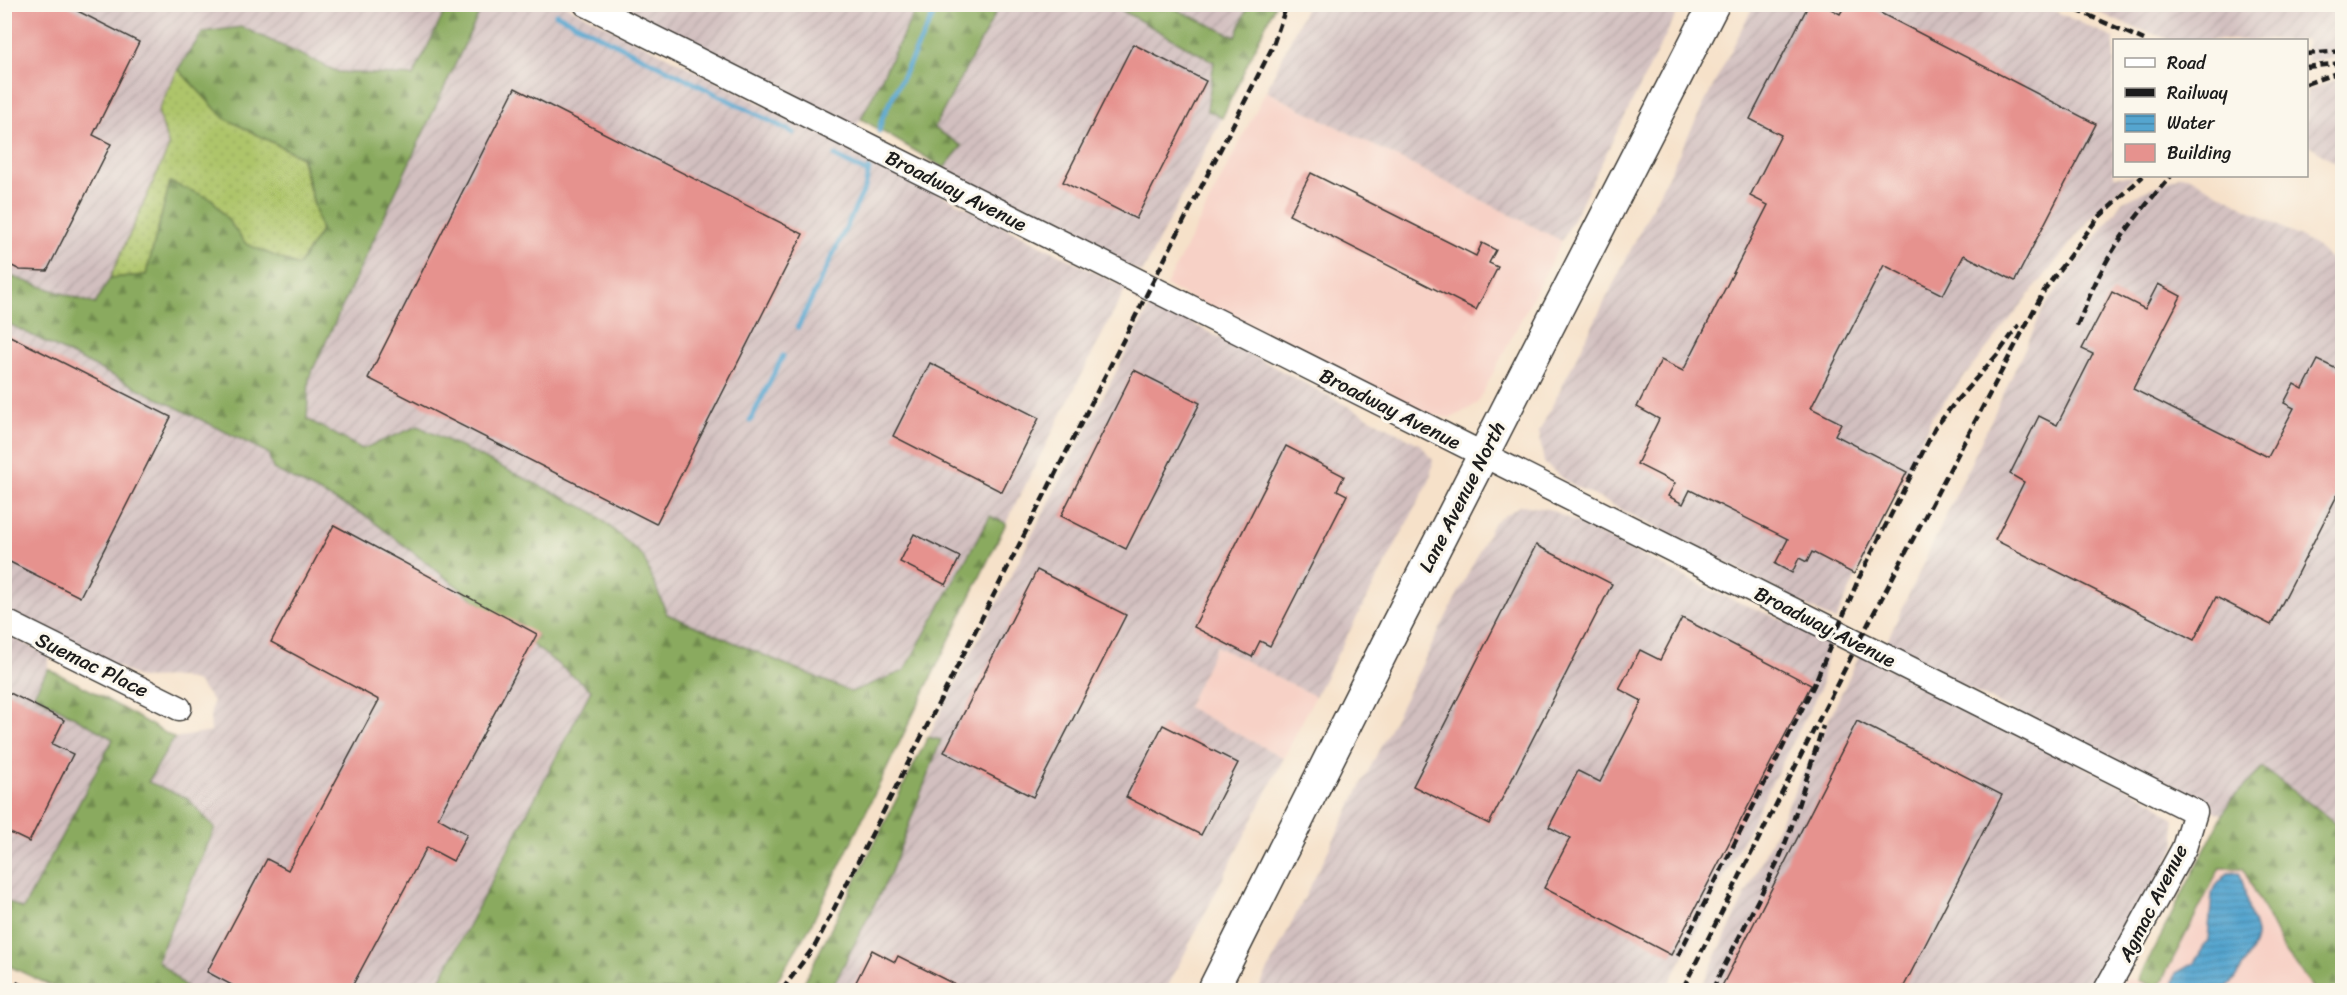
<svg xmlns="http://www.w3.org/2000/svg" width="2347" height="995" viewBox="0 0 2347 995" font-family="Sriracha,sans-serif">
<style>
.built{fill:#f7d1c6}
.industrial{fill:url(#industrial-furrows)}
.grass{fill:url(#grass-dots);stroke:#657044;stroke-width:1.5}
.forest{fill:url(#forest-firs);stroke:#53633e;stroke-width:1.5}
.water{fill:url(#water-rules);stroke:#386076;stroke-width:1.5}
.lines{fill:none;stroke-linecap:round;stroke-linejoin:round}
.stream{stroke:#55a5cf;stroke-width:5}
.building{fill:#e6928e}
.minor-casing{stroke:#3d3a36;stroke-width:27}
.major-casing{stroke:#3d3a36;stroke-width:33}
.minor{stroke:#fff;stroke-width:24}
.major{stroke:#fff;stroke-width:30}
.rail{stroke:#1c1c1c;stroke-width:4.5;stroke-dasharray:9 4.5;stroke-linecap:butt}
.labels{text-anchor:middle;dominant-baseline:central;stroke-width:6;stroke-linejoin:round;paint-order:stroke}
.street-label{font-size:20px;fill:#1c1c1c;stroke:#fbf7ec}
</style>
<defs>
<pattern id="industrial-furrows" width="10" height="10" patternUnits="userSpaceOnUse" patternTransform="scale(1.5)"><rect width="10" height="10" fill="#d2bfbf"/><path d="M-1 1l2-2M0 10L10 0M9 11l2-2" fill="none" stroke="#b4a4a4"/></pattern>
<pattern id="grass-dots" width="8" height="8" patternUnits="userSpaceOnUse" patternTransform="scale(1.5)"><rect width="8" height="8" fill="#aec56b"/><path d="M2 2h.1M6 6h.1" fill="none" stroke="#95a95c" stroke-width="1.8" stroke-linecap="round"/></pattern>
<pattern id="forest-firs" width="22" height="20" patternUnits="userSpaceOnUse" patternTransform="scale(1.5)"><rect width="22" height="20" fill="#8aaa5f"/><path d="M5 1l3.5 6h-7zM16 11l3.5 6h-7z" fill="#708a4e"/></pattern>
<pattern id="water-rules" width="6" height="5" patternUnits="userSpaceOnUse" patternTransform="scale(1.5)"><rect width="6" height="5" fill="#55a5cf"/><path d="M0 2.5h6" fill="none" stroke="#4686a7"/></pattern>
</defs>
<rect width="100%" height="100%" fill="#fbf7ec"/>
<filter id="ink" filterUnits="userSpaceOnUse"><feTurbulence type="fractalNoise" baseFrequency=".0167" numOctaves="2"/><feDisplacementMap in="SourceGraphic" scale="12" xChannelSelector="R" yChannelSelector="G"/><feConvolveMatrix kernelMatrix="1 2 1 2 8 2 1 2 1" color-interpolation-filters="sRGB"/></filter>
<filter id="wash" filterUnits="userSpaceOnUse"><feTurbulence type="fractalNoise" baseFrequency=".008" numOctaves="4" result="noise"/><feDisplacementMap in="SourceGraphic" scale="24" xChannelSelector="R" yChannelSelector="G"/><feGaussianBlur stdDeviation="1.35" result="paint"/><feColorMatrix in="noise" values="0 0 0 0 0 0 0 0 0 0 0 0 0 0 0 0 0 1.4 0 .05"/><feComposite in="paint" operator="in"/></filter>
<g filter="url(#wash)">
<rect width="100%" height="100%" fill="#f6e1c9"/>
<g class="built">
<path d="M 1266,91 L 1562,241 L 1477,404 L 1451,418 L 1429,415 L 1166,286 Z"/>
<path d="M 1216,646 L 1315,696 L 1284,758 L 1187,707 Z"/>
<path d="M 2220,868 L 2243,868 L 2285,951 L 2316,990 L 2118,990 L 2125,979 L 2138,980 L 2158,988 Z"/>
</g>
<g class="industrial">
<path d="M 1000,4 L 1112,5 L 1214,63 L 1207,110 L 1222,118 L 1142,273 L 985,197 L 944,168 L 962,146 L 934,128 Z"/>
<path d="M 5,5 L 448,5 L 413,76 L 338,72 L 242,27 L 203,32 L 178,69 L 158,111 L 169,147 L 110,278 L 95,304 L 5,274 Z"/>
<path d="M 475,5 L 565,5 L 1126,288 L 1006,523 L 990,517 L 904,672 L 851,692 L 667,614 L 643,556 L 418,426 L 362,449 L 307,419 L 309,378 L 482,8 Z"/>
<path d="M 605,5 L 918,5 L 855,130 Z"/>
<path d="M 1167,5 L 1248,5 L 1237,37 Z"/>
<path d="M 1307,5 L 1307,4 L 1681,5 L 1562,241 L 1266,91 Z"/>
<path d="M 1754,5 L 2042,5 L 2118,40 L 2114,40 L 2114,176 L 2134,176 L 2090,219 L 1932,417 L 1835,621 L 1705,552 L 1569,483 L 1544,463 L 1539,432 Z"/>
<path d="M 2083,5 L 2342,5 L 2342,58 L 2307,61 L 2306,40 L 2171,40 L 2122,23 Z"/>
<path d="M 2342,77 L 2342,167 L 2306,143 L 2307,91 Z"/>
<path d="M 2179,176 L 2188,176 L 2316,246 L 2342,269 L 2342,828 L 2263,768 L 2230,801 L 2223,815 L 1884,647 L 2045,306 L 2123,201 Z"/>
<path d="M 1152,302 L 1421,445 L 1433,460 L 1430,480 L 1315,696 L 1216,646 L 1187,707 L 1284,758 L 1166,990 L 831,990 L 891,872 L 941,741 L 928,737 Z"/>
<path d="M 4,322 L 268,453 L 273,469 L 366,516 L 591,690 L 435,990 L 189,990 L 157,960 L 215,829 L 187,798 L 147,782 L 174,738 L 211,732 L 210,717 L 213,701 L 197,682 L 181,677 L 140,678 L 5,611 Z"/>
<path d="M 1521,505 L 1549,509 L 1721,595 L 1829,639 L 1821,687 L 1666,990 L 1258,990 L 1494,522 Z"/>
<path d="M 4,633 L 48,655 L 48,669 L 35,694 L 113,739 L 23,909 L 5,900 Z"/>
<path d="M 1860,654 L 2155,802 L 2174,820 L 2176,846 L 2095,990 L 1700,990 Z"/>
</g>
<path class="grass" d="M 178,69 L 224,118 L 301,157 L 321,231 L 298,266 L 246,244 L 212,199 L 170,183 L 146,275 L 110,278 L 169,147 L 158,111 Z"/>
<g class="forest">
<path d="M 448,5 L 475,5 L 482,7 L 309,378 L 307,419 L 362,449 L 418,426 L 593,512 L 643,556 L 667,614 L 851,692 L 904,671 L 990,516 L 1006,523 L 811,925 L 771,990 L 435,990 L 591,690 L 366,516 L 273,469 L 268,453 L 5,322 L 4,274 L 95,304 L 110,278 L 146,275 L 170,182 L 212,199 L 246,244 L 298,266 L 321,231 L 302,157 L 224,118 L 178,69 L 203,32 L 242,27 L 338,72 L 413,76 Z"/>
<path d="M 918,5 L 1000,5 L 934,128 L 962,146 L 944,168 L 861,119 Z"/>
<path d="M 1112,5 L 1167,5 L 1236,37 L 1248,5 L 1275,5 L 1222,118 L 1207,110 L 1214,62 Z"/>
<path d="M 48,669 L 90,690 L 174,738 L 148,782 L 187,798 L 215,828 L 157,960 L 189,990 L 60,990 L 5,964 L 5,900 L 23,909 L 113,739 L 34,694 Z"/>
<path d="M 928,737 L 941,740 L 891,872 L 831,990 L 800,990 Z"/>
<path d="M 2263,768 L 2342,828 L 2342,990 L 2315,990 L 2285,951 L 2243,868 L 2220,868 L 2158,988 L 2138,980 L 2230,801 Z"/>
</g>
<path class="water" d="M 2239,872 C 2245,884 2245,895 2248,907 C 2250,916 2255,925 2256,934 C 2257,946 2233,988 2221,990 C 2206,993 2189,990 2175,988 L 2173,982 L 2176,973 L 2194,963 L 2208,940 L 2212,894 L 2216,886 L 2228,873 Z"/>
<g class="lines">
<g class="stream">
<path d="M 556,14 L 794,133"/>
<path d="M 879,131 L 882,118 L 939,4"/>
<path d="M 835,156 L 868,173"/>
<path d="M 798,327 L 865,188 L 869,169"/>
<path d="M 750,421 L 783,356"/>
</g>
</g>
<g id="blocks">
<g class="building">
<path d="M 4,4 L 64,4 L 139,42 L 93,135 L 111,144 L 47,271 L 20,270 L 4,262 Z"/>
<path d="M 1809,4 L 1822,4 L 1840,14 L 1846,4 L 1863,4 L 2096,124 L 2015,281 L 1964,255 L 1943,295 L 1884,265 L 1811,408 L 1841,423 L 1835,435 L 1907,472 L 1854,574 L 1812,552 L 1807,562 L 1799,558 L 1792,573 L 1775,564 L 1788,539 L 1690,490 L 1683,504 L 1668,496 L 1675,483 L 1637,464 L 1659,419 L 1637,407 L 1661,360 L 1683,371 L 1768,205 L 1750,196 L 1781,135 L 1750,119 Z"/>
<path d="M 1133,44 L 1206,81 L 1136,219 L 1063,182 Z"/>
<path d="M 515,88 L 803,234 L 656,524 L 368,378 Z"/>
<path d="M 1311,173 L 1476,256 L 1482,243 L 1496,250 L 1489,263 L 1498,267 L 1476,310 L 1289,215 Z"/>
<path d="M 2158,284 L 2181,296 L 2133,389 L 2268,457 L 2294,408 L 2284,403 L 2294,384 L 2303,389 L 2318,360 L 2343,372 L 2343,484 L 2271,625 L 2216,597 L 2194,640 L 1995,540 L 2024,482 L 2010,474 L 2039,416 L 2057,425 L 2093,354 L 2082,349 L 2112,292 L 2145,309 Z"/>
<path d="M 4,333 L 171,417 L 80,597 L 4,559 Z"/>
<path d="M 930,363 L 1039,418 L 1002,492 L 893,436 Z"/>
<path d="M 1134,370 L 1200,403 L 1126,549 L 1061,516 Z"/>
<path d="M 1286,446 L 1344,476 L 1337,490 L 1347,495 L 1270,646 L 1260,641 L 1252,657 L 1194,627 Z"/>
<path d="M 334,525 L 537,634 L 438,818 L 467,834 L 453,861 L 427,847 L 350,990 L 241,990 L 207,972 L 267,859 L 288,870 L 379,700 L 271,642 Z"/>
<path d="M 914,534 L 960,557 L 946,585 L 900,562 Z"/>
<path d="M 1536,545 L 1612,584 L 1489,824 L 1413,786 Z"/>
<path d="M 1037,570 L 1126,615 L 1033,797 L 944,752 Z"/>
<path d="M 1682,618 L 1811,685 L 1671,955 L 1544,888 L 1570,838 L 1549,827 L 1578,771 L 1600,782 L 1642,701 L 1619,689 L 1640,650 L 1660,660 Z"/>
<path d="M 4,690 L 64,720 L 52,744 L 73,754 L 29,842 L 4,830 Z"/>
<path d="M 1857,721 L 2002,795 L 1902,990 L 1720,990 Z"/>
<path d="M 1163,725 L 1238,763 L 1201,835 L 1126,797 Z"/>
<path d="M 872,950 L 895,962 L 898,956 L 966,990 L 852,990 Z"/>
</g>
</g>
</g>
<g filter="url(#ink)">
<use href="#blocks" fill-opacity="0" stroke="#3d3a36" stroke-width="1.5"/>
<g class="lines">
<g class="minor-casing">
<g id="minor">
<path d="M 586,4 L 2195,812 L 2184,848 L 2106,990"/>
<path d="M 4,621 L 179,708"/>
</g>
</g>
<g class="major-casing">
<path id="major" d="M 1213,990 L 1394,629 L 1714,4"/>
</g>
<use href="#minor" class="minor"/>
<use href="#major" class="major"/>
<g class="rail">
<path d="M 2063,4 L 2144,40"/>
<path d="M 2306,54 L 2342,51"/>
<path d="M 2306,67 L 2342,63"/>
<path d="M 2306,84 L 2342,71"/>
<path d="M 2077,326 C 2085,308 2092,288 2102,270 C 2120,235 2145,205 2171,176"/>
<path d="M 1678,956 L 1814,685 L 1859,578 L 1935,428 L 1957,400 L 1997,355 L 2019,325"/>
<path d="M 4,977 L 30,990"/>
<path d="M 1683,988 L 1858,643 L 2045,289 L 2097,219 L 2143,176"/>
<path d="M 782,990 L 816,944 L 1272,48 L 1287,4"/>
<path d="M 1712,990 L 1779,859 L 1790,831 L 1823,726"/>
</g>
</g>
</g>
<g class="labels">
<g class="street-label">
<text transform="translate(956 191) rotate(27)">Broadway Avenue</text>
<text transform="translate(1390 409) rotate(27)">Broadway Avenue</text>
<text transform="translate(1462 497) rotate(-63)">Lane Avenue North</text>
<text transform="translate(1825 627) rotate(27)">Broadway Avenue</text>
<text transform="translate(92 665) rotate(26)">Suemac Place</text>
<text transform="translate(2153 903) rotate(-63)">Agmac Avenue</text>
</g>
</g>
<rect width="2347" height="995" fill="none" stroke="#fbf7ec" stroke-width="24"/>
<rect x="2113" y="39" width="195" height="138" fill="#fbf7ec" stroke="#a29f99" stroke-width="1.5"/>
<rect x="2125" y="58" width="30" height="9" fill="#ffffff" stroke="#a29f99" stroke-width="1.5"/>
<text x="2167" y="69" font-size="18" fill="#1c1c1c">Road</text>
<rect x="2125" y="88" width="30" height="9" fill="#1c1c1c" stroke="#a29f99" stroke-width="1.5"/>
<text x="2167" y="99" font-size="18" fill="#1c1c1c">Railway</text>
<rect x="2125" y="114" width="30" height="18" fill="url(#water-rules)" stroke="#a29f99" stroke-width="1.5"/>
<text x="2167" y="129" font-size="18" fill="#1c1c1c">Water</text>
<rect x="2125" y="144" width="30" height="18" fill="#e6928e" stroke="#a29f99" stroke-width="1.5"/>
<text x="2167" y="159" font-size="18" fill="#1c1c1c">Building</text>
</svg>
